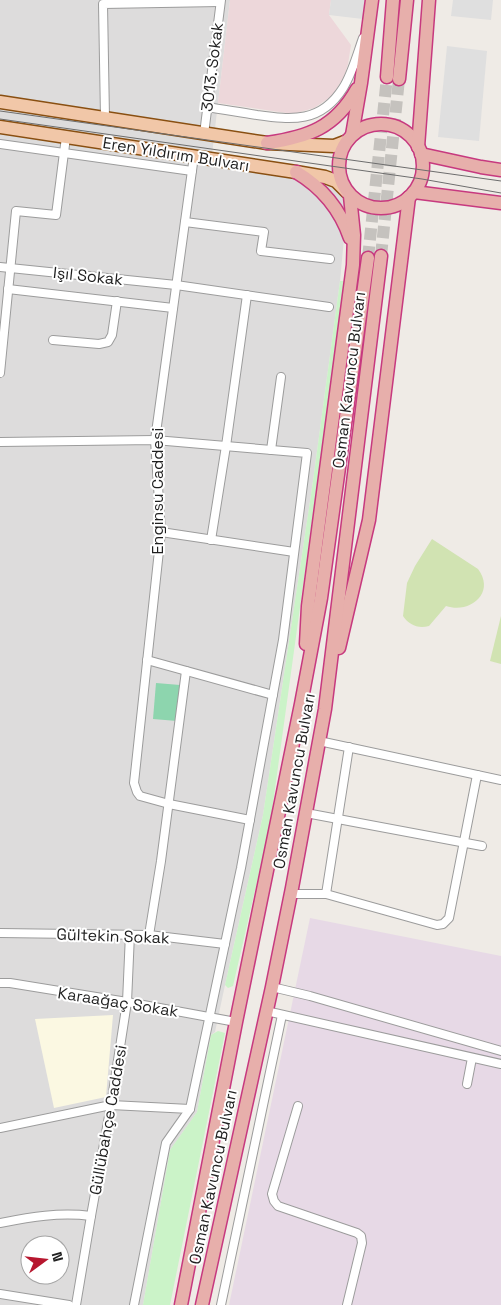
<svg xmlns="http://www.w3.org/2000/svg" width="501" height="1305" viewBox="0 0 501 1305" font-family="'Space Grotesk',sans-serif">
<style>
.residential{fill:#dddcdc;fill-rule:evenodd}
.commercial{fill:#edd7da}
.industrial{fill:#e7d9e6}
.education{fill:#fbf8e2}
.grass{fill:#d1e3b2}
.park{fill:#cbf3c8}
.pitch{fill:#8dd5ae}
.parking{fill:#dfdfdf}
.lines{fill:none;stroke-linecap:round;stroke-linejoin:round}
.trunk-tunnel{stroke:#c5c2be;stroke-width:12;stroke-dasharray:12 6;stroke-linecap:butt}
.minor-casing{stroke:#9c9c9c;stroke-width:10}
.primary-casing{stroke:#894f11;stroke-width:15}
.trunk-casing{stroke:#c7397f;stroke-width:15}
.minor{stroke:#fff;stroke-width:8}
.primary{stroke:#f1c7a8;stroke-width:12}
.trunk{stroke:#e7afab;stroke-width:12}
.tram{stroke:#6d6d6d;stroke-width:1}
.labels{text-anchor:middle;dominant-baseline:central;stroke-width:4;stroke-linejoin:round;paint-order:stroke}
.street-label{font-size:16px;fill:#1f1f1f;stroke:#fff}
</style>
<rect width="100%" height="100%" fill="#efebe6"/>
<path class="residential" d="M 0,0 L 230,0 L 211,163 L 349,185 L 340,281 L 313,481 L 263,815 L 225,985 L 215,1032 L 211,1035 L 197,1112 L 170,1150 L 143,1305 L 0,1305 ZM 30,1245 L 60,1245 L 60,1275 L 30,1275 Z"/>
<path class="commercial" d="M 230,0 L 331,0 L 329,15 L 351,45 L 348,64 L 344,77 L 332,96 L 314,108 L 293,114 L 218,103 Z"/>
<path class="industrial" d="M 310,918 L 501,956 L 501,1305 L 229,1305 Z"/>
<path class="education" d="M 113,1015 L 106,1097 L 54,1108 L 35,1019 Z"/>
<g class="grass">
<path d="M 432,539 L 478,569 C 496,593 470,614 446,606 L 429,626 C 418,629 409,625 403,616 L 407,583 L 415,566 Z"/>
<path d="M 501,616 L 501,664 L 490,661 Z"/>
</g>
<g class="park">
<path d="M 340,281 L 345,281 L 270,825 L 233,986 L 228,988 L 225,985 L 263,815 L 313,481 Z"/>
<path d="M 218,1031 L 225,1033 L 170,1305 L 143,1305 L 170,1150 L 197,1112 L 211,1035 Z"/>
</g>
<path class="pitch" d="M 156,683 L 180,685 L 177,721 L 153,719 Z"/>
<g class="parking">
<path d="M 331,0 L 365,0 L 363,19 L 329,15 Z"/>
<path d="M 453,0 L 493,0 L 491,20 L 451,16 Z"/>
<path d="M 447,46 L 487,51 L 479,141 L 438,137 Z"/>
</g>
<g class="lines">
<g class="trunk-tunnel">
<path d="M 381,256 L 399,79"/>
<path d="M 368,258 L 387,77"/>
</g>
<g class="minor-casing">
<g id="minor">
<path d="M 207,107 C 224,110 240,112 257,115 C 292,120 321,123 343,88 C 352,74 357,55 363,38"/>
<path d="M 105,118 L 103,4 L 220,2"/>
<path d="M 204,134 L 221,0"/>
<path d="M 0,144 L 192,171"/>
<path d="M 194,156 L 155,440 L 161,532 L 134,783 L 137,792 L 140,796 L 169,804 L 250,820"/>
<path d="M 185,222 L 264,232 L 261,251 L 330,259"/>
<path d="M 0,267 L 176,285 L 329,307"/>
<path d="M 8,289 L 173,308"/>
<path d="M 53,340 L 99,344 L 108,342 L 112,335 L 117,301"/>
<path d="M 0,373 L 16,211 L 56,215 L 66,137"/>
<path d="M 0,442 L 155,440 L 307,453 L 283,640 L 241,868 L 190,1109 L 166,1143 L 134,1305"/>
<path d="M 271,450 L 281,377"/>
<path d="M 161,532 L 294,552"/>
<path d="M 211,540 L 226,446 L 247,295"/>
<path d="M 147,660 L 273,695"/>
<path d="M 319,741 L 501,780"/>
<path d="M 306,813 L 482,846"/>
<path d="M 291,894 L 326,894 L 437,925 L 443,924 L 449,918 L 477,775"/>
<path d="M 326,894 L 349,747"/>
<path d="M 0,933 L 149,935 L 225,944"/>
<path d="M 149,935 L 161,861 L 186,671"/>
<path d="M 0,983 L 10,983 L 127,1002 L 236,1022"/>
<path d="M 272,987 L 310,996 L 501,1051"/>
<path d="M 266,1011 L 501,1064"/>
<path d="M 467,1084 L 472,1058"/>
<path d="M 298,1106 L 272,1194 L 274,1201 L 278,1206 L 357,1233 L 361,1236 L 362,1243 L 347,1305"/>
<path d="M 0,1128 L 111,1105 L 190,1109"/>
<path d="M 0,1223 C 31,1217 59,1212 91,1216"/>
<path d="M 0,1294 L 69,1305"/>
<path d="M 76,1305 L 91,1216 L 111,1105 L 127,1002 L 130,934"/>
<path d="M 221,1305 L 282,1015"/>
</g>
</g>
<g class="primary-casing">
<g id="primary">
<path d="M 0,102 L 267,143 L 334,146 L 347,141"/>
<path d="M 0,127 L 296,172 L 325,177 L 336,181 L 347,192"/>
</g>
</g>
<g class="trunk-casing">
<g id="trunk">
<path d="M 387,77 L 393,0"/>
<path d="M 399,79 L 407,0"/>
<circle cx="381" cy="166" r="42"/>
<path d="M 352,135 L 361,83 L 372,0"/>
<path d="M 267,143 C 308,137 335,128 357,89"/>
<path d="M 418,147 L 429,0"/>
<path d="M 421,154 L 481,167 L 501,170"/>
<path d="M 296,172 C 323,188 340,209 350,238"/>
<path d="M 414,192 L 501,203"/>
<path d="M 306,644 L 308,606 L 353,265 L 354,235 L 350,196"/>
<path d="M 339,648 L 369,520 L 409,197"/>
<path d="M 181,1305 L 236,1022 L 301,704 L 321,598 L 368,258"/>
<path d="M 202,1305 L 272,987 L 292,888 L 325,709 L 381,256"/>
</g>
</g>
<use href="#minor" class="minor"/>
<use href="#primary" class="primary"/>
<use href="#trunk" class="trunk"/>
<g class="tram">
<path d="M 0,111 L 501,181"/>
<path d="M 0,119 L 422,179 L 501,193"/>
</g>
</g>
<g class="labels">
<g class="street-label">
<text transform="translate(212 67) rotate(-83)">3013. Sokak</text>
<text transform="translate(176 154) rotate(9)">Eren Yıldırım Bulvarı</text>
<text transform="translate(88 276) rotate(6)">Işıl Sokak</text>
<text transform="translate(349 380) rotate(-83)">Osman Kavuncu Bulvarı</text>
<text transform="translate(157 491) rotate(-90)">Enginsu Caddesi</text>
<text transform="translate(294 781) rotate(-80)">Osman Kavuncu Bulvarı</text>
<text transform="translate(113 936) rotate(2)">Gültekin Sokak</text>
<text transform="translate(118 1002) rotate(9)">Karaağaç Sokak</text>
<text transform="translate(108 1120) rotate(-80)">Güllübahçe Caddesi</text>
<text transform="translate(213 1177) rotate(-78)">Osman Kavuncu Bulvarı</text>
</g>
</g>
<g transform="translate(45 1260) rotate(75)"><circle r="24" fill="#ffffff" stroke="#a5a5a5"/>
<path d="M0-4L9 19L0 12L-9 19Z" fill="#b7172f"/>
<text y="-8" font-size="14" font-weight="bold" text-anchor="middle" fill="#1f1f1f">N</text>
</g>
</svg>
